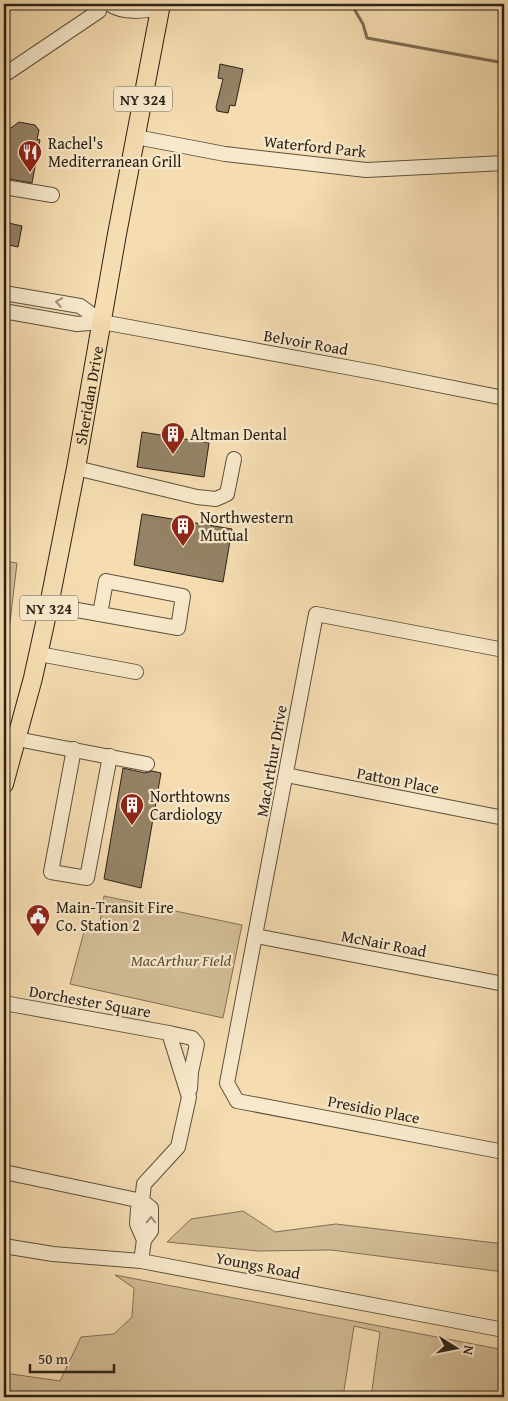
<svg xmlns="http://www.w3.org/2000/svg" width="508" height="1401" viewBox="0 0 508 1401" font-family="'Gentium Book Plus',serif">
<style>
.green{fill:#d3bd97;stroke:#807056}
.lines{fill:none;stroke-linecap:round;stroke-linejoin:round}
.stream{stroke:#7c6c53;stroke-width:3}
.building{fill:#958367;stroke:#2c2216}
.minor-casing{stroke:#5e513d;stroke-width:16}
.major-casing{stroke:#2c2216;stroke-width:20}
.minor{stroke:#f8e9cc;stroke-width:14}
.major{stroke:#f5ddb1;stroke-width:18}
.oneway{stroke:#9c8f7a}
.labels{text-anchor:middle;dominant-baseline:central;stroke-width:4.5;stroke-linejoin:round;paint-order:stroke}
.shield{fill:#f8e9cc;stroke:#695e4d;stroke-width:1}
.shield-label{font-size:15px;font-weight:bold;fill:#2c2216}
.poi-label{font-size:16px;fill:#2c2216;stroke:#f8e9cc;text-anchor:start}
.street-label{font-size:16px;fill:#2c2216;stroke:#f8e9cc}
.park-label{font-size:16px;font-style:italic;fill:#5e503d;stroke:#f8e9cc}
</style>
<rect width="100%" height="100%" fill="#f5ddb1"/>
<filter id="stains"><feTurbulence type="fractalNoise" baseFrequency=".004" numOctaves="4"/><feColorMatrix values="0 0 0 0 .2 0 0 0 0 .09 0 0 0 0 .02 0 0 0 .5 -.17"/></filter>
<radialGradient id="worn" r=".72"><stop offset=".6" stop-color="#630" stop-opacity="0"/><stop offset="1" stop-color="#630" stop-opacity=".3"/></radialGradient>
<g class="green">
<path d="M 4,561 L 17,563 L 4,673 Z"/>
<path d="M 104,896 L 242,925 L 223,1018 L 70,984 L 85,928 L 99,929 Z"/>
<path d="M 243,1211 L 275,1232 L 336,1224 L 504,1244 L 504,1272 L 331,1250 L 258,1251 L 167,1242 L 191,1219 Z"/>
<path d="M 115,1275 L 504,1350 L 504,1384 L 500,1386 L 497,1397 L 371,1397 L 380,1332 L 354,1326 L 343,1397 L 4,1397 L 4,1373 L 60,1381 L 81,1337 L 114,1334 L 132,1317 L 134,1288 Z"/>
</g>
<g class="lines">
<path class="stream" d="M 339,4 L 353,7 L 363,24 L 367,38 L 504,63"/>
</g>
<g class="building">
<path d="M 220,64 L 243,69 L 235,106 L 230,105 L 228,113 L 217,111 L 216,107 L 223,79 L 218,78 Z"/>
<path d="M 19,122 L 35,125 L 39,130 L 37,139 L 40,140 L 32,183 L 4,178 L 4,133 Z"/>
<path d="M 4,222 L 22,226 L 18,247 L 4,244 Z"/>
<path d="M 142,432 L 209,443 L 204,477 L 137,467 Z"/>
<path d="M 142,514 L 232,529 L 223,582 L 134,565 Z"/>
<path d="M 123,768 L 145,773 L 152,771 L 161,773 L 141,888 L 104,879 Z"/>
</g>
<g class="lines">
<g class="minor-casing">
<g id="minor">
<path d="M 109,4 C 124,14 144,11 160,8"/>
<path d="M 4,75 L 99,11 L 100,4"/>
<path d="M 136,137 L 225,154 L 366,170 L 504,163"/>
<path d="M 4,187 L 52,195"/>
<path d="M 4,295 L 10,294 L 80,306 L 102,322"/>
<path d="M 4,310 L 9,312 L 77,324 L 102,322 L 373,372 L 504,398"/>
<path d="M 76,468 L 197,497 L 216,499 L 227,494 L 234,459"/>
<path d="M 49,605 L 178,628 L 183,596 L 106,581 L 100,614"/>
<path d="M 504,650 L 316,614 L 227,1083 L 237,1101 L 504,1152"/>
<path d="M 39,654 L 136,672"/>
<path d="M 17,739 L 147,764"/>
<path d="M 74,749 L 51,872 L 87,878 L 110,756"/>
<path d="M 286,775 L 504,818"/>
<path d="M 256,936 L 504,984"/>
<path d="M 4,1003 L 169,1033 L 189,1097 L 178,1147 L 144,1184 L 142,1201 L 138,1209 L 137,1224 L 144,1240"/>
<path d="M 169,1033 L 192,1038 L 197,1044 L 191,1072 L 190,1089"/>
<path d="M 4,1172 L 142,1201 L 151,1208 L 151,1231 L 144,1240 L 141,1261"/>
<path d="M 4,1246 L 53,1254 L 141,1261 L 504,1330"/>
</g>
</g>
<g class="major-casing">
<g id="major">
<path id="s1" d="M 4,784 L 33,678 L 49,605 L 76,468 L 117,234 L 161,4"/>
</g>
</g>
<use href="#minor" class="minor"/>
<use href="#major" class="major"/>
</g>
<defs><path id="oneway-chevron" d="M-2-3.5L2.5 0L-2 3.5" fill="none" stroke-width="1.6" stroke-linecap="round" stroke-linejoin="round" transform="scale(1.25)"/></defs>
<g class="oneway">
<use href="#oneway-chevron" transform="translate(59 302) rotate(-171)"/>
<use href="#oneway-chevron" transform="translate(151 1220) rotate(-90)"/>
</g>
<defs>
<g id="restaurant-pin" transform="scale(1.25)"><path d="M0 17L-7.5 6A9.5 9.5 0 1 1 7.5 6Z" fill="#8f2418" stroke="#f8e9cc"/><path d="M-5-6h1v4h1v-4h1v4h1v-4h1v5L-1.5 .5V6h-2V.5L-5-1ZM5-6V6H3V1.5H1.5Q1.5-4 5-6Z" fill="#fff"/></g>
<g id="building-pin" transform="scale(1.25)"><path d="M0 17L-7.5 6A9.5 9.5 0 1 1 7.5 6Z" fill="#8f2418" stroke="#f8e9cc"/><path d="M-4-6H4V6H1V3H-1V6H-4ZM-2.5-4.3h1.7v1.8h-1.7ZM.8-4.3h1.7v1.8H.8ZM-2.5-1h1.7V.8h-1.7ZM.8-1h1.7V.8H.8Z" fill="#fff"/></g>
<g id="civic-pin" transform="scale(1.25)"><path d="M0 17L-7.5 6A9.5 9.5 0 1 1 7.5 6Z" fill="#8f2418" stroke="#f8e9cc"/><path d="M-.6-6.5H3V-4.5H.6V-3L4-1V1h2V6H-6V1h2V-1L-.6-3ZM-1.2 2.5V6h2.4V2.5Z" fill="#fff"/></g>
</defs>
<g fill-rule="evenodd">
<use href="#restaurant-pin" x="30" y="152"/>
<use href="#building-pin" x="173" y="434"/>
<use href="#building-pin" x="183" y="526"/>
<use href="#building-pin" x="132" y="805"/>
<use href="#civic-pin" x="38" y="916"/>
</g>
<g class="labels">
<g class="shield">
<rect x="114" y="86.5" width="58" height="25" rx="4"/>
<rect x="20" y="595.5" width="58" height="25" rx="4"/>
</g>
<g class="shield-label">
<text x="143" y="99">NY 324</text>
<text x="49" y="608">NY 324</text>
</g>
<g class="poi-label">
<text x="48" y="143">Rachel's<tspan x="48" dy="18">Mediterranean Grill</tspan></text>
<text x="190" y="434">Altman Dental</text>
<text x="200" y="517">Northwestern<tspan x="200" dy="18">Mutual</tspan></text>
<text x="150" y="796">Northtowns<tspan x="150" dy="18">Cardiology</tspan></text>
<text x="56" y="907">Main-Transit Fire<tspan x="56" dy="18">Co. Station 2</tspan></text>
</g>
<g class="street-label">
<text transform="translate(315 146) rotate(6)">Waterford Park</text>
<text transform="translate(306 342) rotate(10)">Belvoir Road</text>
<text stroke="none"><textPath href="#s1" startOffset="398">Sheridan Drive</textPath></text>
<text transform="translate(271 761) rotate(-80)">MacArthur Drive</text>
<text transform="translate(398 780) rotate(11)">Patton Place</text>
<text transform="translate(384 943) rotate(11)">McNair Road</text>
<text transform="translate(90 1001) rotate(10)">Dorchester Square</text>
<text transform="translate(374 1109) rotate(11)">Presidio Place</text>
<text transform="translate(258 1265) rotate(11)">Youngs Road</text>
</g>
<g class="park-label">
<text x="181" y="960">MacArthur Field</text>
</g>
</g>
<rect width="508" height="1401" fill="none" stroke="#f5ddb1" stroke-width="20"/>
<rect x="5" y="5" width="498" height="1391" fill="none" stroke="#2c2216" stroke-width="2.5"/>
<rect x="10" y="10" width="488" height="1381" fill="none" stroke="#2c2216"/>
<g transform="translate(456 1348) rotate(100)" stroke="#f8e9cc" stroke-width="4" paint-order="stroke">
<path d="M0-4L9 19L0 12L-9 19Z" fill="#2c2216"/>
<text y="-8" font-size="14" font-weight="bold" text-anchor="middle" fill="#2c2216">N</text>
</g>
<path d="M30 1364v8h84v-8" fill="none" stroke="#2c2216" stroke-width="2.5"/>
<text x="38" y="1364" font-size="15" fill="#2c2216" stroke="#f8e9cc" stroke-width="4" paint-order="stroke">50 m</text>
<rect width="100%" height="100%" filter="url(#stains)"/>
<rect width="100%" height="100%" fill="url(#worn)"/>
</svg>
